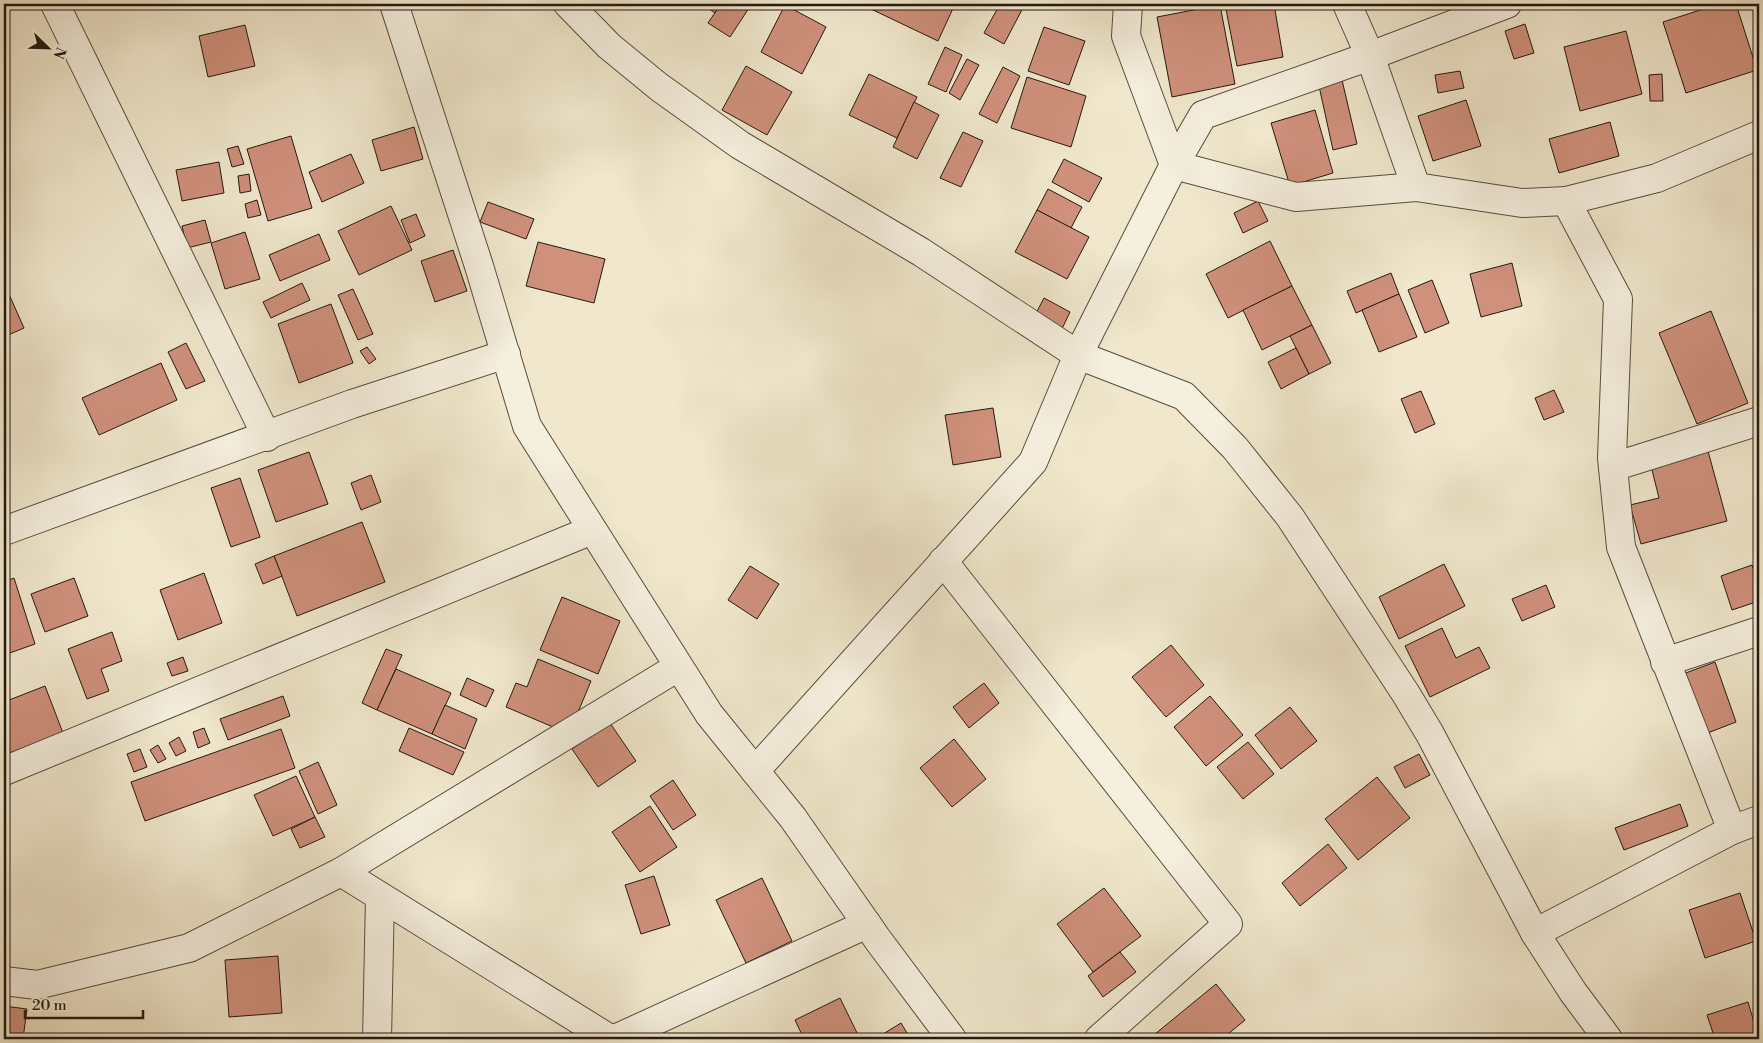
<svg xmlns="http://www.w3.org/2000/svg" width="1763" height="1043" viewBox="0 0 1763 1043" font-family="'Libre Bodoni',serif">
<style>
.building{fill:#cf907c;stroke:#241910}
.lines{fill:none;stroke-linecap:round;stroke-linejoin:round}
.street-casing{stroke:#574c3f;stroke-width:30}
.street{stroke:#f5efde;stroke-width:28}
</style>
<rect width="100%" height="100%" fill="#f0e7cc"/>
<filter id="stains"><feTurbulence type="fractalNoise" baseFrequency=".004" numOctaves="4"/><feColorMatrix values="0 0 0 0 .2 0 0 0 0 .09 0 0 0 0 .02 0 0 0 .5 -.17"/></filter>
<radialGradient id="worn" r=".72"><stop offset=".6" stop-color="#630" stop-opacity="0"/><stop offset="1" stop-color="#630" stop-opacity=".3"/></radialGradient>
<g class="building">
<path d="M 702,4 L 721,4 L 715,13 Z"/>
<path d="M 721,4 L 743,4 L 749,8 L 730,37 L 708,23 Z"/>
<path d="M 873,4 L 955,4 L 938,41 L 871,9 Z"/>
<path d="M 1000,4 L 1025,4 L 1004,44 L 984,33 Z"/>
<path d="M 1225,4 L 1274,4 L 1283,57 L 1237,66 Z"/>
<path d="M 1719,4 L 1736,4 L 1757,70 L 1686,93 L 1663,22 Z"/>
<path d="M 785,5 L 826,27 L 802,74 L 761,52 Z"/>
<path d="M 1220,5 L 1235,84 L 1172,97 L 1157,17 Z"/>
<path d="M 1525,24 L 1534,53 L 1514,59 L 1505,31 Z"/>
<path d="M 245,25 L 255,66 L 208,77 L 199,36 Z"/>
<path d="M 1044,27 L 1085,41 L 1069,85 L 1028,71 Z"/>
<path d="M 1626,31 L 1642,94 L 1580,111 L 1564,47 Z"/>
<path d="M 945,47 L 962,55 L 946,92 L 928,84 Z"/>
<path d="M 967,59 L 979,65 L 960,100 L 949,93 Z"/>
<path d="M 746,66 L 792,92 L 767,135 L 722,110 Z"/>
<path d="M 1003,67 L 1020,76 L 997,123 L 979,114 Z"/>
<path d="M 1460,71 L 1464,88 L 1438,93 L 1435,75 Z"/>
<path d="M 869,74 L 917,97 L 897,138 L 849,115 Z"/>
<path d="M 1662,74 L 1663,101 L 1650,101 L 1649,75 Z"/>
<path d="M 1027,77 L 1086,96 L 1071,147 L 1011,128 Z"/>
<path d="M 1342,80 L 1357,144 L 1333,150 L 1319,86 Z"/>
<path d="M 1466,100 L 1481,146 L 1433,161 L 1418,116 Z"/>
<path d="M 914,102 L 939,115 L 917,159 L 893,147 Z"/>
<path d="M 1315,110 L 1333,173 L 1290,186 L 1271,123 Z"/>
<path d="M 1610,122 L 1619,156 L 1559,173 L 1549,139 Z"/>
<path d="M 414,127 L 423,159 L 381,171 L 372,140 Z"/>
<path d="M 963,132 L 983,141 L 961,187 L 940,178 Z"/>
<path d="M 291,136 L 312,208 L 268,221 L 247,149 Z"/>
<path d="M 238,146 L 244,164 L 232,167 L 227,149 Z"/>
<path d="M 351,154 L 364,183 L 322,202 L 309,172 Z"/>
<path d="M 1064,159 L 1102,178 L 1089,202 L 1052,182 Z"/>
<path d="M 219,162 L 224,193 L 182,201 L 176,170 Z"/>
<path d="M 249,174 L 251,191 L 240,193 L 238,176 Z"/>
<path d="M 1048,189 L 1082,207 L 1071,228 L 1037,210 Z"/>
<path d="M 257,200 L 261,215 L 248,218 L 245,204 Z"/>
<path d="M 1258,201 L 1268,221 L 1243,233 L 1234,213 Z"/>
<path d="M 488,202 L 534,219 L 526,239 L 480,222 Z"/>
<path d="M 391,206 L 412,250 L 359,275 L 338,231 Z"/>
<path d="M 1037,210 L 1089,237 L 1067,279 L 1015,252 Z"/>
<path d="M 416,214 L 425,236 L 410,243 L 401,220 Z"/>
<path d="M 205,220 L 211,242 L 187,248 L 182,226 Z"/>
<path d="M 245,232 L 260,279 L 225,289 L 211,243 Z"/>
<path d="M 319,234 L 330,260 L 280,281 L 269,255 Z"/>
<path d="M 1270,241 L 1292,286 L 1228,318 L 1206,274 Z"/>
<path d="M 538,242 L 605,259 L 594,303 L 526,286 Z"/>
<path d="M 453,250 L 467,291 L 435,302 L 421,261 Z"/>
<path d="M 1512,263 L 1522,306 L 1481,317 L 1470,274 Z"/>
<path d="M 1391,273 L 1399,294 L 1356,313 L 1347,291 Z"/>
<path d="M 1432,280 L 1449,323 L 1425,333 L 1408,290 Z"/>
<path d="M 4,283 L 24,328 L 4,337 Z"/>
<path d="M 302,283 L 310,300 L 271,318 L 263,302 Z"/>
<path d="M 1292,286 L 1312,325 L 1262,350 L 1243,310 Z"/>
<path d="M 353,289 L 373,334 L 358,340 L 338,295 Z"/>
<path d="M 1399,294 L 1417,337 L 1379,352 L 1362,310 Z"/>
<path d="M 1044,298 L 1070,312 L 1060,333 L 1033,319 Z"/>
<path d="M 331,304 L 353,363 L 299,383 L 278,324 Z"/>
<path d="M 1711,311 L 1748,403 L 1697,424 L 1659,333 Z"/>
<path d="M 1312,325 L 1331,363 L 1309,374 L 1290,336 Z"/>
<path d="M 186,343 L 205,381 L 186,389 L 168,352 Z"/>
<path d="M 367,347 L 376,359 L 369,364 L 360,351 Z"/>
<path d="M 1296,348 L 1309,374 L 1281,389 L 1268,362 Z"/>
<path d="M 161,363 L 177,400 L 99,435 L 82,398 Z"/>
<path d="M 1554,390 L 1564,412 L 1544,420 L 1535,398 Z"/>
<path d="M 1421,391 L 1435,424 L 1415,433 L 1401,399 Z"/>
<path d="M 993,408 L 1001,457 L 953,465 L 945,415 Z"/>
<path d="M 1708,451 L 1727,521 L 1641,544 L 1630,505 L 1659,498 L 1651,466 Z"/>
<path d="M 309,452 L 328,504 L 276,522 L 258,470 Z"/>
<path d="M 371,475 L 381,502 L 361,510 L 351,483 Z"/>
<path d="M 240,478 L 260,537 L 231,547 L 211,488 Z"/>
<path d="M 362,522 L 385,582 L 297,616 L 274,556 Z"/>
<path d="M 274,556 L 282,576 L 263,584 L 255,564 Z"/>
<path d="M 1444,564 L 1465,606 L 1399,639 L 1379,597 Z"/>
<path d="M 1752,565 L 1759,586 L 1759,601 L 1732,610 L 1721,576 Z"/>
<path d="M 750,566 L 779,584 L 757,619 L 728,600 Z"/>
<path d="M 204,573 L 222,623 L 178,640 L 160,590 Z"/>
<path d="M 14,578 L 35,644 L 4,655 L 4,582 Z"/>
<path d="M 74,578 L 88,616 L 45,632 L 31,594 Z"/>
<path d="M 1546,585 L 1555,607 L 1522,621 L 1512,599 Z"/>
<path d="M 562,597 L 620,621 L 598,674 L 540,650 Z"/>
<path d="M 1442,628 L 1456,658 L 1479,647 L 1490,668 L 1430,697 L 1405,646 Z"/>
<path d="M 112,632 L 122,661 L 101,669 L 109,691 L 87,699 L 68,649 Z"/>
<path d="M 1171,645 L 1204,685 L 1166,717 L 1132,677 Z"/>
<path d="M 386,649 L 402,655 L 377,710 L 362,703 Z"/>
<path d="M 183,657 L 188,671 L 172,676 L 167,663 Z"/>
<path d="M 538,659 L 591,681 L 576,717 L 553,727 L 506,707 L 516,683 L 527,687 Z"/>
<path d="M 1715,662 L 1736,722 L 1705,734 L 1683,674 Z"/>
<path d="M 396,669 L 451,693 L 432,734 L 377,710 Z"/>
<path d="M 467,678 L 494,690 L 486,707 L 460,695 Z"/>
<path d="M 984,683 L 999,703 L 969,728 L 953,707 Z"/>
<path d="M 45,686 L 63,733 L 4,755 L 4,702 Z"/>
<path d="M 283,696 L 290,716 L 228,740 L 220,719 Z"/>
<path d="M 1210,696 L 1243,735 L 1206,766 L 1174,727 Z"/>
<path d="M 445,705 L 477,719 L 465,749 L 432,734 Z"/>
<path d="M 1290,707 L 1317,741 L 1281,769 L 1255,735 Z"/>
<path d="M 610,723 L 636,761 L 598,787 L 572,749 Z"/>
<path d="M 204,728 L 210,743 L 198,748 L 193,732 Z"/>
<path d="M 409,728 L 464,752 L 453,775 L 399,751 Z"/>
<path d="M 281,729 L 295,768 L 145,821 L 131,782 Z"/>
<path d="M 179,737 L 186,751 L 176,756 L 169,743 Z"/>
<path d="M 954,739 L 986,779 L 952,807 L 920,768 Z"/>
<path d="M 1248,742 L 1274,774 L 1243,799 L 1217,767 Z"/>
<path d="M 158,745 L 166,759 L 158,763 L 150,750 Z"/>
<path d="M 140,749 L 147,767 L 134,772 L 127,754 Z"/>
<path d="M 1419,754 L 1430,775 L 1405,788 L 1394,767 Z"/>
<path d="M 318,762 L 337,805 L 318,814 L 299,771 Z"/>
<path d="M 296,776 L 315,817 L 273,836 L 254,795 Z"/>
<path d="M 1377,777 L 1410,818 L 1358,860 L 1325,819 Z"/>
<path d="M 673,780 L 696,815 L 673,830 L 650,796 Z"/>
<path d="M 1680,804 L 1688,826 L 1624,850 L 1615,828 Z"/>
<path d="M 650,806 L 677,847 L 640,872 L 612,832 Z"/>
<path d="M 315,817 L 325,837 L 300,848 L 291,829 Z"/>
<path d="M 1328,844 L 1347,868 L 1300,906 L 1282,883 Z"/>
<path d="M 654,876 L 670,925 L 641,934 L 625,885 Z"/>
<path d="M 762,878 L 792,941 L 746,963 L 716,900 Z"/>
<path d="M 1104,888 L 1141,936 L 1093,972 L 1057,924 Z"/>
<path d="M 1740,893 L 1756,941 L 1705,958 L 1689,910 Z"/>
<path d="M 1120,952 L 1136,972 L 1103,997 L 1088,976 Z"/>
<path d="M 278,956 L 282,1013 L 229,1017 L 225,960 Z"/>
<path d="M 1216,984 L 1245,1020 L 1222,1039 L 1149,1039 Z"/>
<path d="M 840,998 L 860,1039 L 804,1039 L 795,1020 Z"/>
<path d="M 1748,1002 L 1758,1036 L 1748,1039 L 1715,1039 L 1707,1015 Z"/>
<path d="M 4,1006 L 27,1009 L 23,1039 L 4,1039 Z"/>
<path d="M 901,1023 L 910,1038 L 908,1039 L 886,1039 L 883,1034 Z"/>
<path d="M 726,1033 L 729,1039 L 710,1039 Z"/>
</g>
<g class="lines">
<g class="street-casing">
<g id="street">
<path d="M 55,4 L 267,437"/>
<path d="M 394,4 L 479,266 L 527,426 L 709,714 L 793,818 L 878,940 L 952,1039"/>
<path d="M 568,4 L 609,46 L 659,87 L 740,145 L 921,252 L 1078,355 L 1184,396 L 1235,448 L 1290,517 L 1406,694 L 1430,734 L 1535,933 L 1573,992 L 1608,1039"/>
<path d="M 1128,4 L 1126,36 L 1174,165 L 1296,197 L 1416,187 L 1522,203 L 1566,201"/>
<path d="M 1347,4 L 1370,56 L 1416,187"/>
<path d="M 1613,467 L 1759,421"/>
<path d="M 4,531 L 352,404 L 506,354"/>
<path d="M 943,561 L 1228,924 L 1099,1039"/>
<path d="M 1665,662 L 1759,631"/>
<path d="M 4,771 L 592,530"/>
<path d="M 755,771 L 1033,462 L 1078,355 L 1174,165 L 1203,115 L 1370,56 L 1507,4"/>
<path d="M 1732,830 L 1621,547 L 1612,458 L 1618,299 L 1566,201 L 1657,178 L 1759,135"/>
<path d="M 341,872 L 610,1039"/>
<path d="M 1535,933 L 1732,830 L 1759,820"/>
<path d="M 4,981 L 37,985 L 189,948 L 341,872 L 678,667"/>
<path d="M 377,1039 L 380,897"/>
<path d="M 615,1039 L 867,924"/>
</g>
</g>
<use href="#street" class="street"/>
</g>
<rect width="1763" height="1043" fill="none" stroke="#f0e7cc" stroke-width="20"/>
<rect x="5" y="5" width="1753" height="1033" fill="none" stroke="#241910" stroke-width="2.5"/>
<rect x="10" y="10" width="1743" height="1023" fill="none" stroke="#241910"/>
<g transform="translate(48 48) rotate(113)" stroke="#f5efde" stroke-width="4" paint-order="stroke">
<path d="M0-4L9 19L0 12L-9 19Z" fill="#241910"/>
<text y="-8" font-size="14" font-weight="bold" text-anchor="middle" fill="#241910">N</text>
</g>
<path d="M25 1010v8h118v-8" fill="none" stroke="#241910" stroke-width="2.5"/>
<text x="32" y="1010" font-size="15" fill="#241910" stroke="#f5efde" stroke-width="4" paint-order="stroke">20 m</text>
<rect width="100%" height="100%" filter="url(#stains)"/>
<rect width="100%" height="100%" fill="url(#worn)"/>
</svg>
